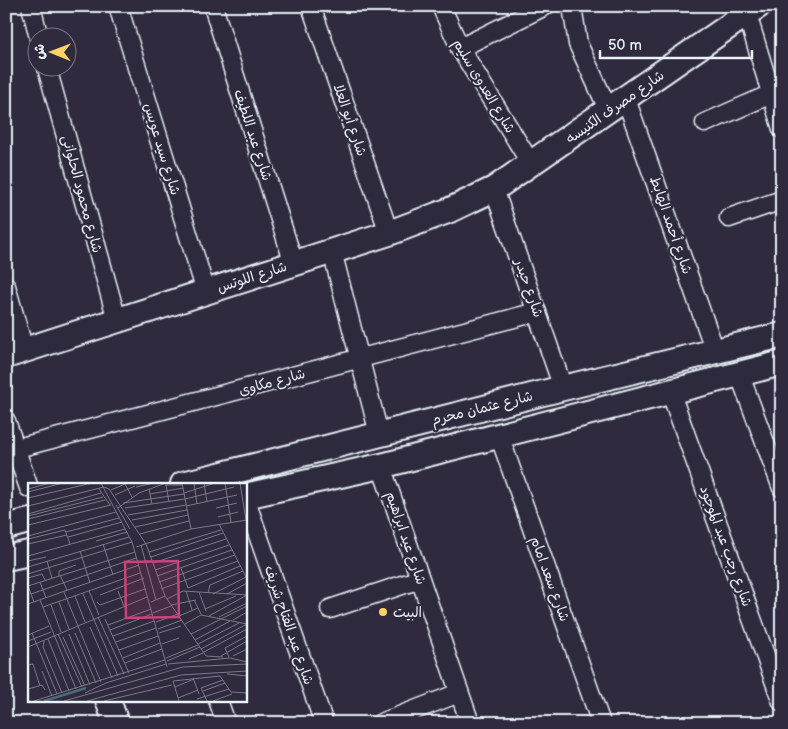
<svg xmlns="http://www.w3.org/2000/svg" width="788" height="729" viewBox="0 0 788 729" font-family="'Balsamiq Sans','Playpen Sans Arabic',sans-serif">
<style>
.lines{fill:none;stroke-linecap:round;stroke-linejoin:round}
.street-casing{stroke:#e8f1f8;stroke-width:21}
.secondary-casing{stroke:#e8f1f8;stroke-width:28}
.street{stroke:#2f2a3d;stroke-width:18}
.secondary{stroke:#2f2a3d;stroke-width:24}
.poi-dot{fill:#ffd166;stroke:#2f2a3d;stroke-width:2}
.labels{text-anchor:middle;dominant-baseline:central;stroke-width:4.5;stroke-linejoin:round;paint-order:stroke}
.street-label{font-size:14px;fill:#e8f1f8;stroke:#2f2a3d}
.poi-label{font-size:14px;fill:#e8f1f8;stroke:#2f2a3d;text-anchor:start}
.inset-river{fill:none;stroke:#4f6879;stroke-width:2.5}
.inset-road{fill:none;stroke:#797a88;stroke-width:1}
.view{fill:#ca437a;fill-opacity:0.15;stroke:#ca437a;stroke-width:2.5}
.inset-edge{fill:none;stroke:#e8f1f8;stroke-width:2.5}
</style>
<rect width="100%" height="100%" fill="#2f2a3d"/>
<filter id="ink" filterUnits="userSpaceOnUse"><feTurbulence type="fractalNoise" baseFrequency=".02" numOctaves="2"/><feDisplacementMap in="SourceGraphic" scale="10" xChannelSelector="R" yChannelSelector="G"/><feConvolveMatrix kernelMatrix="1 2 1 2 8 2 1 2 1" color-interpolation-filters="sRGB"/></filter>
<g filter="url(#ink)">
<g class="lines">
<g class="street-casing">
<g id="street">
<path d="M 31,6 L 39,38"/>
<path d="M 118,6 L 206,292"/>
<path d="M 213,6 L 294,264"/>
<path d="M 311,6 L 389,233"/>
<path d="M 441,6 L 460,48 L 531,164"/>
<path d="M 572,6 L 578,44 L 609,111"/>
<path d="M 747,14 L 782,129"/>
<path d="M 460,48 L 545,6"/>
<path d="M 47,68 L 117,320"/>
<path d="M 626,99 L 715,351"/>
<path d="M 705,123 L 771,94"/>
<path d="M 494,189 L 563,388"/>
<path d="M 729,218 L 782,200"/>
<path d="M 332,251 L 379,434"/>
<path d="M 6,286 L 24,350"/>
<path d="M 739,373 L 782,488"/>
<path d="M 670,391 L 782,702"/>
<path d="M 6,421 L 29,488"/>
<path d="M 499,435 L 601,723"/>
<path d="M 6,451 L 537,312"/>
<path d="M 381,466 L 470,723"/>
<path d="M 245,498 L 324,723"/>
<path d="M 330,609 L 420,579"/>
<path d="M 218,700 L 226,723"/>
<path d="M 381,723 L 459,693"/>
</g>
</g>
<g class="secondary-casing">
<g id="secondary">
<path d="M 6,356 L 389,233 L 450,210 L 494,189 L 758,6"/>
<path d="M 183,484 L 563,388 L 782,335"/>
<path d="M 245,496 L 381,466 L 782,363"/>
<path d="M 6,527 L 29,521"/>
<path d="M 6,558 L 29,553"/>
<path d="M 108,700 L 116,723"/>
</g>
</g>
<use href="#street" class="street"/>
<use href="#secondary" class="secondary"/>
</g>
</g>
<circle class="poi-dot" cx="383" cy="612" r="5"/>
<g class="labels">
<g class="street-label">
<text transform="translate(484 86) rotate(59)">شارع العدوى سليم</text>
<text transform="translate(615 107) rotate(-35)">شارع مصرف الكنيسه</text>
<text transform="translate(350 120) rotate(71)">شارع أبو العلا</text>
<text transform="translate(253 135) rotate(72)">شارع عبد اللطيف</text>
<text transform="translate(162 149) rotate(73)">شارع سيد عويس</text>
<text transform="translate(82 194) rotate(75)">شارع محمود الحلوانى</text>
<text transform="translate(671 225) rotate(71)">شارع أحمد الهابط</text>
<text transform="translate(252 277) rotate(-18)">شارع اللوتس</text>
<text transform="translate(529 288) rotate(71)">شارع حيدر</text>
<text transform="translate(272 382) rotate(-15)">شارع مكاوى</text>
<text transform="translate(482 408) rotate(-14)">شارع عثمان محرم</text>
<text transform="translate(406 538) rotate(71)">شارع عيد ابراهيم</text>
<text transform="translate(726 546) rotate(70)">شارع رجب عبد الموجود</text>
<text transform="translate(550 579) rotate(70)">شارع سعد امام</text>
<text transform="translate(289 625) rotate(71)">شارع عبد الفتاح شريف</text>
</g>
<g class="poi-label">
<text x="393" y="612">البيت</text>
</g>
</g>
<g transform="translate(28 483)">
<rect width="219" height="219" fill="#2f2a3d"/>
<path class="inset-river" d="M 16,218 L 58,205"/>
<path class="inset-road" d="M 73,0 L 104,59 L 139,184M 154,0 L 163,46M 166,0 L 169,21M 176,0 L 179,19M 197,0 L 203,39M 212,0 L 218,37M 137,2 L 154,2M 138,2 L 141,19M 108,4 L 126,0M 0,6 L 22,0M 71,6 L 82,22M 121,6 L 124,21M 83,7 L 97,1 L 104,14M 0,9 L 35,0M 156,10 L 187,0M 122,11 L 155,5M 87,12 L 107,3M 0,15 L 64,0M 95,20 L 156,11M 88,22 L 102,46M 0,23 L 76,4 L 81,6 L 118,61 L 137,113 L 178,173 L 195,174M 158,23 L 209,12M 90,25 L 111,10 L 138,0M 97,25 L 157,16 L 206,4M 188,25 L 209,20M 0,31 L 73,10M 100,32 L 158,22M 0,33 L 75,14M 190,34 L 210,29M 0,36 L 77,17M 104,37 L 159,27M 191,41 L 219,96M 0,42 L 83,22M 107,44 L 160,32M 38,49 L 91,35M 112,51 L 161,38M 0,53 L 88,29M 40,54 L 94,39M 0,56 L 37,47 L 42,61M 68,58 L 99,49M 0,61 L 39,52M 75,61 L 85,92M 113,62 L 128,117M 108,64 L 163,46 L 219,37M 52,68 L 62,100M 121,69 L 193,47M 0,73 L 97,46M 123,74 L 195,50M 0,78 L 18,74M 19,78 L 24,95M 125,80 L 198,56M 0,84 L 101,54M 153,85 L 160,105M 127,87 L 201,62M 0,91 L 104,59M 32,92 L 39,107M 31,93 L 31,88 L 48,82M 129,93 L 204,67M 0,95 L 14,91 L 17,97M 12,99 L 18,115M 131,99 L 207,72M 0,103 L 107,69M 0,103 L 6,119M 160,105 L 212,83M 133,106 L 210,78M 61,108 L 71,132M 90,108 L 96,123M 158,108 L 164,127M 36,109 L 73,199M 171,109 L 178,128M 180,110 L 182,102 L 215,88M 3,111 L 108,75M 55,111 L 90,193M 185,111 L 218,94M 199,111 L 219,100M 72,112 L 116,95M 47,113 L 57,139M 139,116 L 155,108 L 219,112M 12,117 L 48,206M 166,117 L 173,131M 31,119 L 41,146M 69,119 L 72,122 L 117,106M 123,119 L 137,113M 0,121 L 111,82M 23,122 L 33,149M 143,122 L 168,117M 15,124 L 112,90M 177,126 L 208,113M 125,130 L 143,123M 151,133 L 170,125M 181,133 L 219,112M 70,134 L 96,191M 191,134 L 219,120M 77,136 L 101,190M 205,137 L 219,129M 128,139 L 150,131M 157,141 L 173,132 L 219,141M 80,142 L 123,126M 62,144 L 84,195M 130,146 L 154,137M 82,147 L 124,131M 4,150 L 29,211M 47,150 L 68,200M 131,150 L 153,143M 30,151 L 54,204M 41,151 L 62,202M 163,151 L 219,123M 0,152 L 21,143M 85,153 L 126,138M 35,154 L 57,203M 20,156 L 41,208M 167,157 L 202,138M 0,158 L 23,149M 16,158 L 15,164 L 34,210M 88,159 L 128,145M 134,161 L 151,155M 170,161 L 211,140M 0,164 L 119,114M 173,166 L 219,141M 91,167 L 130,153M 176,169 L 219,146M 193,173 L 219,158M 205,173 L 219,166M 201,174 L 197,165 L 219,153M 95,175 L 132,160M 138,175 L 170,162M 161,176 L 175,170M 139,178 L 172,164M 97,180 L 134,166M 140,181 L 202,175 L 219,179M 0,182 L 5,181 L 12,203M 14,188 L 24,213M 199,191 L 219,193M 165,195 L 171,211M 145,198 L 192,193 L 203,209 L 219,210M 145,198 L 151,218M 147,204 L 166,196M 0,206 L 14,202 L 17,207M 175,208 L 197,200M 57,210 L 78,200 L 138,181M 150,215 L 170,207M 169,216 L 201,206M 6,218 L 137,177M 36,218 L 155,184 L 219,181M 59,218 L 153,192 L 219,188M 76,218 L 144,202M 179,218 L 173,205 L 195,197M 185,218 L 204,211"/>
<path class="view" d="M 150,78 L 151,134 L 98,135 L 97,79 Z"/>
<rect width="219" height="219" class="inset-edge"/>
</g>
<rect width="788" height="729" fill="none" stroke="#2f2a3d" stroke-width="25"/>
<rect x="12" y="12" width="763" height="704" fill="none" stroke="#e8f1f8" stroke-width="2" filter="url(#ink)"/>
<g transform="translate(52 52) rotate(271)"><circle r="24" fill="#2f2a3d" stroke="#797a88"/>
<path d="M0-4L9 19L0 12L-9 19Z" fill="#ffd166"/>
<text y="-8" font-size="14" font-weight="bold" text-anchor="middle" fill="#e8f1f8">ش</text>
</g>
<path d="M600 50v8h152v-8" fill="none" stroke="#e8f1f8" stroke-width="2.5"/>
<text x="608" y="50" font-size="15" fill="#e8f1f8" stroke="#2f2a3d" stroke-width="4" paint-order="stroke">50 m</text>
</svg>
